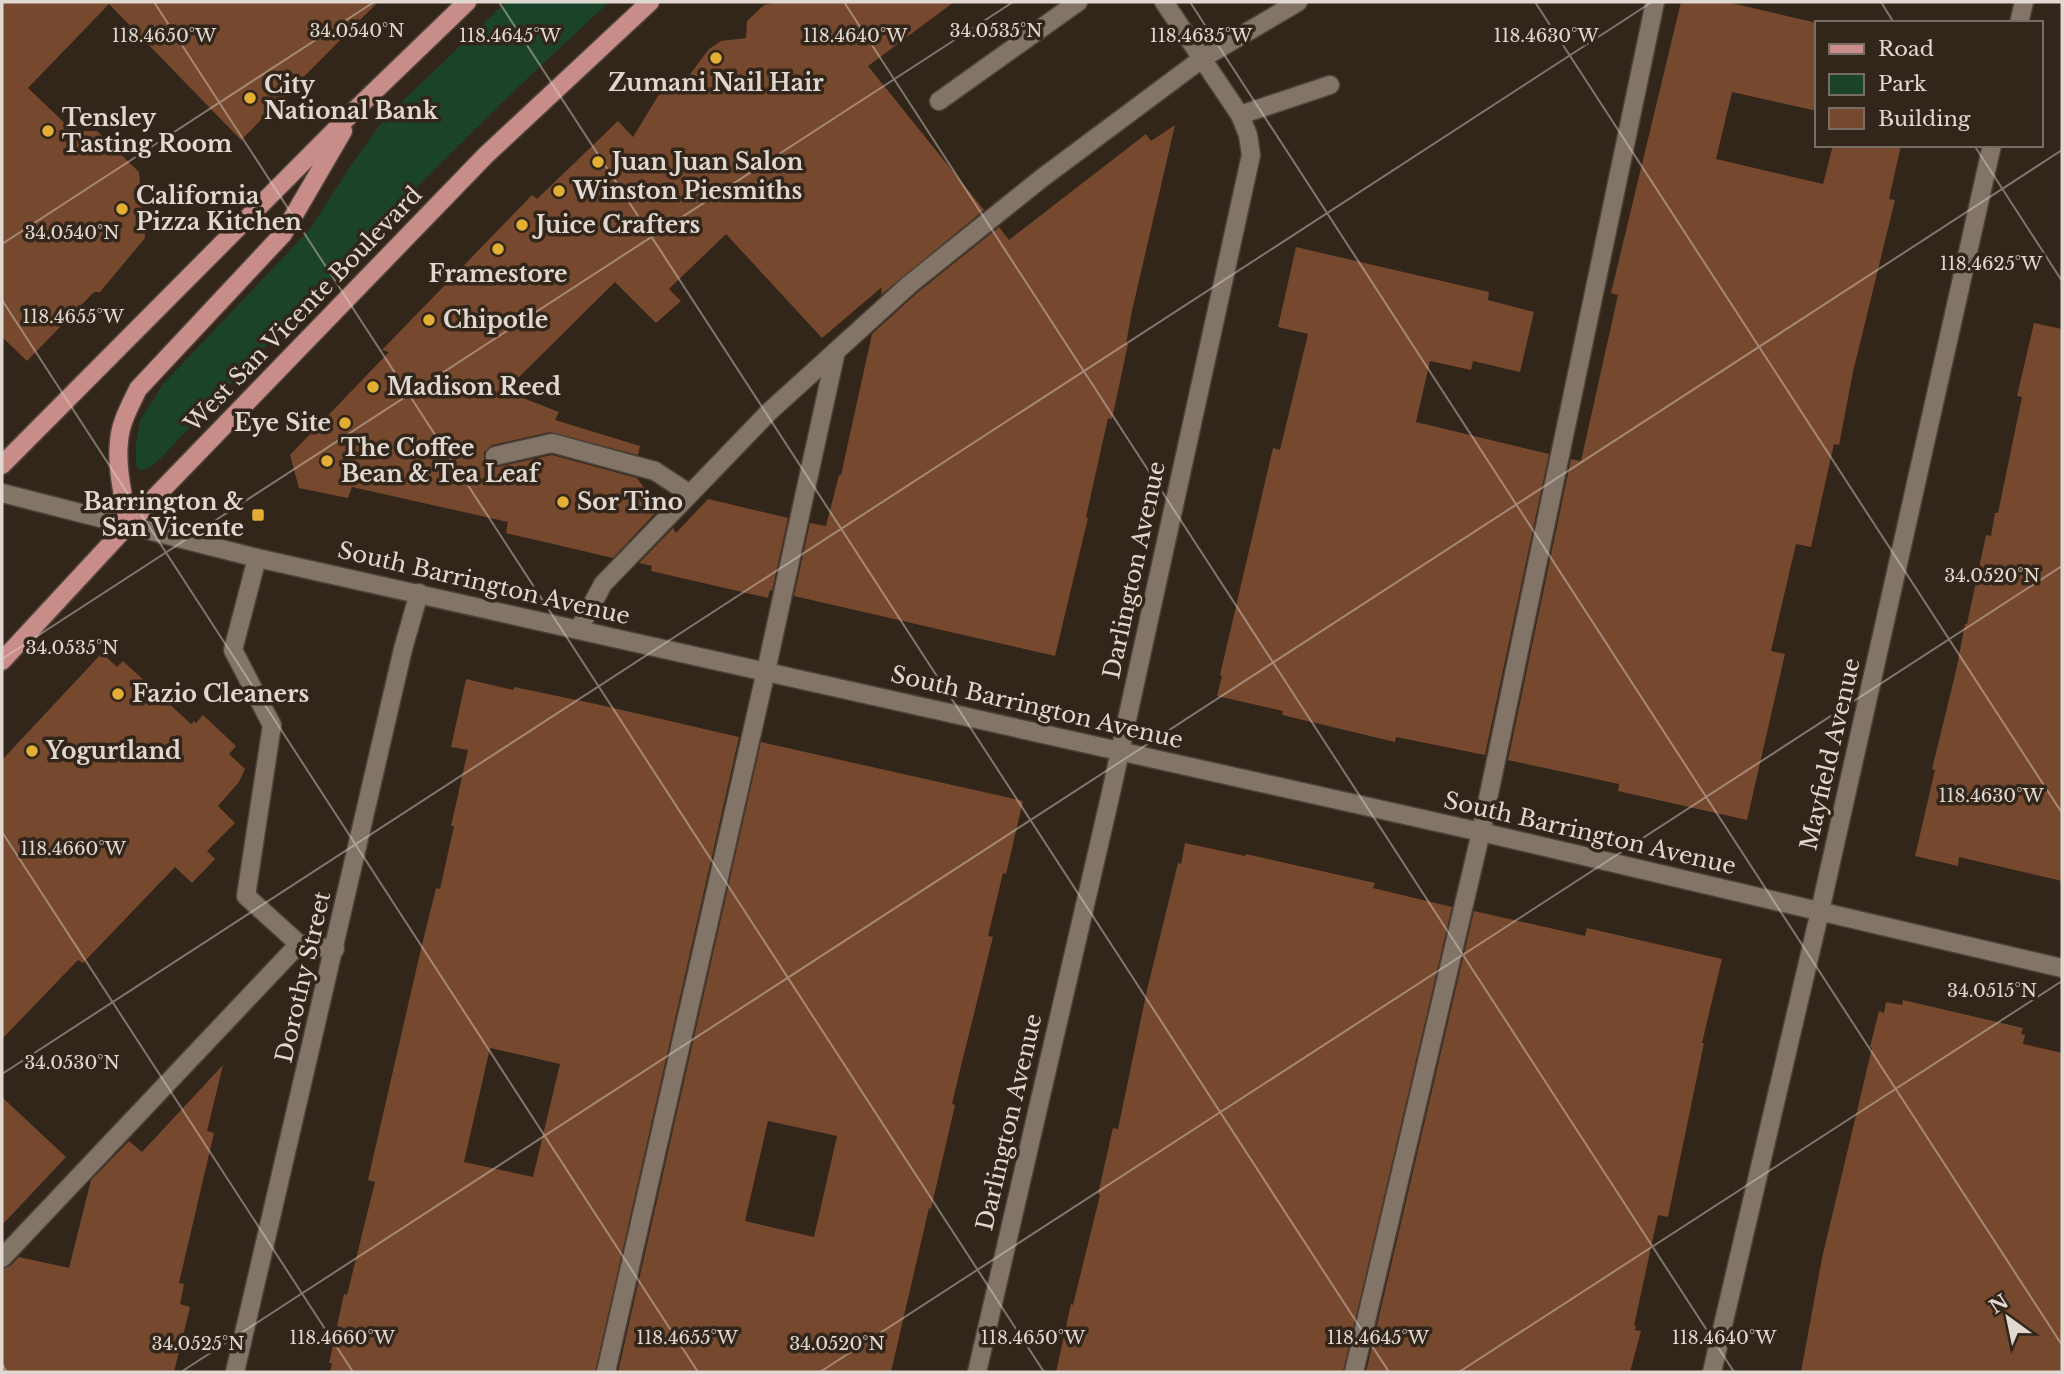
<svg xmlns="http://www.w3.org/2000/svg" width="2064" height="1374" viewBox="0 0 2064 1374" font-family="'Libre Baskerville',serif">
<style>
.green{fill:#1b432a}
.building{fill:#76482d;fill-rule:evenodd}
.lines{fill:none;stroke-linecap:round;stroke-linejoin:round}
.minor-casing{stroke:#4d433a;stroke-width:21}
.major-casing{stroke:#4d433a;stroke-width:21}
.minor{stroke:#827467;stroke-width:18}
.major{stroke:#c88d89;stroke-width:18}
.ticks{fill:none;stroke:#e0d8d1;stroke-width:2;stroke-opacity:0.45}
.poi-dot{fill:#e2af34;stroke:#32261b;stroke-width:2.5}
.labels{text-anchor:middle;dominant-baseline:central;stroke-width:7;stroke-linejoin:round;paint-order:stroke}
.poi-label{font-size:23px;font-weight:bold;fill:#e0d8d1;stroke:#32261b;text-anchor:start}
.street-label{font-size:23px;fill:#e0d8d1;stroke:#32261b}
.ticks-label{font-size:18px;text-anchor:middle;fill:#e0d8d1;stroke:#32261b;stroke-width:7;stroke-linejoin:round;paint-order:stroke}
</style>
<rect width="100%" height="100%" fill="#32261b"/>
<path class="green" d="M 506,2 L 609,2 L 515,90 L 413,191 L 158,461 L 149,468 L 140,471 L 136,466 L 136,445 L 140,420 L 163,384 L 310,229 L 351,165 L 385,118 Z"/>
<g class="building">
<path d="M 2,2 L 378,2 L 241,140 L 109,4 L 28,88 L 73,131 L 97,131 L 139,172 L 145,238 L 100,292 L 94,292 L 27,361 L 2,337 Z"/>
<path d="M 777,2 L 954,2 L 868,66 L 984,210 L 881,295 L 882,287 L 822,338 L 726,234 L 669,289 L 681,301 L 656,323 L 615,282 L 505,391 L 559,412 L 555,420 L 640,446 L 638,455 L 550,432 L 492,445 L 484,452 L 484,458 L 487,464 L 497,467 L 552,455 L 637,478 L 659,509 L 613,558 L 506,533 L 508,522 L 352,487 L 348,498 L 299,488 L 290,455 L 389,352 L 382,350 L 532,195 L 537,199 L 618,121 L 633,137 L 658,96 L 675,83 L 683,81 L 691,73 L 709,49 L 721,41 L 746,38 L 747,21 L 764,5 Z"/>
<path d="M 1681,2 L 1727,2 L 1817,23 L 1817,111 L 1732,92 L 1716,159 L 1823,184 L 1833,145 L 1901,145 L 1889,199 L 1895,200 L 1853,372 L 1839,445 L 1834,444 L 1811,547 L 1796,544 L 1771,651 L 1785,654 L 1747,820 L 1618,791 L 1619,784 L 1508,760 L 1571,459 L 1581,461 L 1618,295 L 1611,293 Z"/>
<path d="M 1175,125 L 1132,311 L 1126,344 L 1128,344 L 1112,419 L 1108,418 L 1086,517 L 1088,518 L 1055,656 L 794,596 L 810,523 L 826,526 L 839,475 L 841,475 L 872,334 L 917,293 L 999,227 L 1009,240 L 1146,134 L 1151,141 Z"/>
<path d="M 1296,247 L 1489,292 L 1488,300 L 1534,312 L 1520,372 L 1473,361 L 1471,370 L 1430,361 L 1416,422 L 1549,454 L 1485,755 L 1396,737 L 1395,742 L 1282,715 L 1283,711 L 1217,696 L 1222,676 L 1220,675 L 1273,448 L 1280,450 L 1308,334 L 1278,327 Z"/>
<path d="M 2034,323 L 2062,329 L 2062,881 L 1959,857 L 1958,866 L 1915,856 L 1935,770 L 1932,769 L 1956,671 L 1965,624 L 1967,624 L 1986,535 L 1991,536 L 1995,513 L 1998,513 L 2022,397 L 2017,396 Z"/>
<path d="M 708,499 L 788,518 L 772,591 L 770,590 L 768,598 L 651,571 L 652,566 L 639,563 L 673,528 L 676,533 Z"/>
<path d="M 102,653 L 117,667 L 123,661 L 191,724 L 194,721 L 196,723 L 203,715 L 236,746 L 229,754 L 245,769 L 239,782 L 218,806 L 235,823 L 207,851 L 215,859 L 192,883 L 175,867 L 83,963 L 78,960 L 2,1039 L 2,760 Z"/>
<path d="M 466,679 L 513,690 L 514,687 L 596,704 L 739,737 L 595,1372 L 330,1372 L 332,1363 L 329,1363 L 344,1294 L 347,1295 L 375,1182 L 368,1180 L 420,953 L 436,888 L 440,889 L 454,826 L 451,826 L 468,750 L 451,747 ZM 490,1048 L 560,1064 L 533,1177 L 464,1162 Z"/>
<path d="M 761,742 L 1023,801 L 1006,874 L 1003,873 L 988,936 L 993,937 L 961,1066 L 952,1104 L 955,1105 L 931,1209 L 929,1208 L 891,1372 L 618,1372 ZM 768,1121 L 837,1136 L 814,1237 L 745,1221 Z"/>
<path d="M 1185,843 L 1245,856 L 1246,854 L 1375,883 L 1373,888 L 1452,907 L 1343,1372 L 1056,1372 L 1071,1304 L 1073,1305 L 1100,1195 L 1098,1194 L 1113,1128 L 1118,1129 L 1147,990 L 1178,863 L 1181,864 Z"/>
<path d="M 1474,911 L 1585,936 L 1587,928 L 1722,959 L 1702,1043 L 1704,1043 L 1668,1217 L 1658,1215 L 1634,1326 L 1636,1326 L 1635,1330 L 1641,1331 L 1630,1372 L 1366,1372 Z"/>
<path d="M 1903,1000 L 2023,1028 L 2021,1034 L 2025,1035 L 2023,1044 L 2062,1053 L 2062,1372 L 1801,1372 L 1822,1258 L 1872,1048 L 1870,1047 L 1879,1011 L 1884,1013 L 1886,1002 L 1902,1005 Z"/>
<path d="M 223,1065 L 207,1131 L 214,1133 L 179,1283 L 184,1284 L 180,1304 L 190,1307 L 174,1372 L 2,1372 L 2,1269 L 10,1266 L 19,1257 L 69,1268 L 91,1180 L 129,1141 L 142,1152 Z"/>
<path d="M 2,1097 L 66,1157 L 2,1225 Z"/>
</g>
<g class="lines">
<g class="minor-casing">
<g id="minor">
<path d="M 2019,23 L 2024,2"/>
<path d="M 939,101 L 1078,2"/>
<path d="M 1240,115 L 1330,85"/>
<path d="M 495,456 L 552,443 L 655,471 L 690,494"/>
<path d="M 2,493 L 257,558 L 1481,832 L 2062,968"/>
<path d="M 257,558 L 233,650 L 272,725 L 246,896 L 299,944"/>
<path d="M 579,629 L 603,584 L 690,494 L 770,411 L 910,284 L 1042,178 L 1203,58 L 1298,2"/>
<path d="M 2,1258 L 299,944 L 335,949"/>
<path d="M 235,1372 L 403,649 L 419,593"/>
<path d="M 606,1372 L 766,671 L 836,351"/>
<path d="M 977,1372 L 1110,797 L 1251,155 L 1248,135 L 1240,115 L 1164,2"/>
<path d="M 1354,1372 L 1481,832 L 1655,2"/>
<path d="M 1712,1372 L 1820,911 L 1992,145"/>
</g>
</g>
<g class="major-casing">
<g id="major">
<path d="M 2,465 L 355,110 L 467,2"/>
<path d="M 128,525 C 124,498 116,469 119,442 C 120,423 130,406 138,389 L 283,234 L 343,131"/>
<path d="M 2,661 L 128,525 L 486,155 L 650,2"/>
</g>
</g>
<use href="#minor" class="minor"/>
<use href="#major" class="major"/>
</g>
<path class="ticks" d="M 154,2 L 1044,1372M 499,2 L 1389,1372M 844,2 L 1734,1372M 1190,2 L 2062,1345M 1535,2 L 2062,813M 1881,2 L 1894,23M 1974,145 L 2062,281M 2,244 L 374,2M 2,300 L 698,1372M 2,659 L 1013,2M 2,832 L 353,1372M 2,1074 L 1652,2M 2,1364 L 7,1372M 181,1372 L 2062,150M 820,1372 L 2062,566M 1459,1372 L 2062,981"/>
<g class="poi-dot">
<circle cx="716" cy="58" r="7"/>
<circle cx="250" cy="98" r="7"/>
<circle cx="48" cy="131" r="7"/>
<circle cx="598" cy="162" r="7"/>
<circle cx="559" cy="191" r="7"/>
<circle cx="122" cy="209" r="7"/>
<circle cx="522" cy="225" r="7"/>
<circle cx="498" cy="249" r="7"/>
<circle cx="429" cy="320" r="7"/>
<circle cx="373" cy="387" r="7"/>
<circle cx="345" cy="423" r="7"/>
<circle cx="327" cy="461" r="7"/>
<circle cx="563" cy="502" r="7"/>
<rect x="251" y="508" width="14" height="14" rx="3.5"/>
<circle cx="118" cy="694" r="7"/>
<circle cx="32" cy="751" r="7"/>
</g>
<g class="labels">
<g class="poi-label">
<text x="716" y="83" text-anchor="middle">Zumani Nail Hair</text>
<text x="264" y="85">City<tspan x="264" dy="26">National Bank</tspan></text>
<text x="62" y="118">Tensley<tspan x="62" dy="26">Tasting Room</tspan></text>
<text x="612" y="162">Juan Juan Salon</text>
<text x="573" y="191">Winston Piesmiths</text>
<text x="136" y="196">California<tspan x="136" dy="26">Pizza Kitchen</tspan></text>
<text x="536" y="225">Juice Crafters</text>
<text x="498" y="274" text-anchor="middle">Framestore</text>
<text x="443" y="320">Chipotle</text>
<text x="387" y="387">Madison Reed</text>
<text x="331" y="423" text-anchor="end">Eye Site</text>
<text x="341" y="448">The Coffee<tspan x="341" dy="26">Bean &amp; Tea Leaf</tspan></text>
<text x="244" y="502" text-anchor="end">Barrington &amp;<tspan x="244" dy="26">San Vicente</tspan></text>
<text x="577" y="502">Sor Tino</text>
<text x="132" y="694">Fazio Cleaners</text>
<text x="46" y="751">Yogurtland</text>
</g>
<g class="street-label">
<text transform="translate(303 309) rotate(-46)">West San Vicente Boulevard</text>
<text transform="translate(1134 570) rotate(-78)">Darlington Avenue</text>
<text transform="translate(484 583) rotate(13)">South Barrington Avenue</text>
<text transform="translate(1037 707) rotate(13)">South Barrington Avenue</text>
<text transform="translate(1830 754) rotate(-77)">Mayfield Avenue</text>
<text transform="translate(1590 833) rotate(13)">South Barrington Avenue</text>
<text transform="translate(303 977) rotate(-77)">Dorothy Street</text>
<text transform="translate(1009 1122) rotate(-77)">Darlington Avenue</text>
</g>
</g>
<g class="ticks-label">
<text x="357" y="37">34.0540°N</text>
<text x="996" y="37">34.0535°N</text>
<text x="164" y="42">118.4650°W</text>
<text x="510" y="42">118.4645°W</text>
<text x="855" y="42">118.4640°W</text>
<text x="1201" y="42">118.4635°W</text>
<text x="1546" y="42">118.4630°W</text>
<text x="72" y="239">34.0540°N</text>
<text x="1991" y="270">118.4625°W</text>
<text x="73" y="323">118.4655°W</text>
<text x="1992" y="582">34.0520°N</text>
<text x="72" y="654">34.0535°N</text>
<text x="1991" y="802">118.4630°W</text>
<text x="73" y="855">118.4660°W</text>
<text x="1992" y="997">34.0515°N</text>
<text x="72" y="1069">34.0530°N</text>
<text x="342" y="1344">118.4660°W</text>
<text x="687" y="1344">118.4655°W</text>
<text x="1033" y="1344">118.4650°W</text>
<text x="1378" y="1344">118.4645°W</text>
<text x="1724" y="1344">118.4640°W</text>
<text x="198" y="1350">34.0525°N</text>
<text x="837" y="1350">34.0520°N</text>
</g>
<rect width="2064" height="1374" fill="none" stroke="#e0d8d1" stroke-width="7"/>
<rect x="1815" y="21" width="228" height="126" fill="#32261b" stroke="#786d64" stroke-width="2"/>
<rect x="1829" y="44" width="35" height="10" fill="#c88d89" stroke="#786d64" stroke-width="2"/>
<text x="1878" y="56" font-size="21" fill="#e0d8d1">Road</text>
<rect x="1829" y="74" width="35" height="21" fill="#1b432a" stroke="#786d64" stroke-width="2"/>
<text x="1878" y="91" font-size="21" fill="#e0d8d1">Park</text>
<rect x="1829" y="108" width="35" height="21" fill="#76482d" stroke="#786d64" stroke-width="2"/>
<text x="1878" y="126" font-size="21" fill="#e0d8d1">Building</text>
<g transform="translate(2008 1318) rotate(327)" stroke="#32261b" stroke-width="5" paint-order="stroke">
<path d="M0-5L12 26L0 18L-12 26Z" fill="#e0d8d1"/>
<text y="-10" font-size="19" font-weight="bold" text-anchor="middle" fill="#e0d8d1">N</text>
</g>
</svg>
